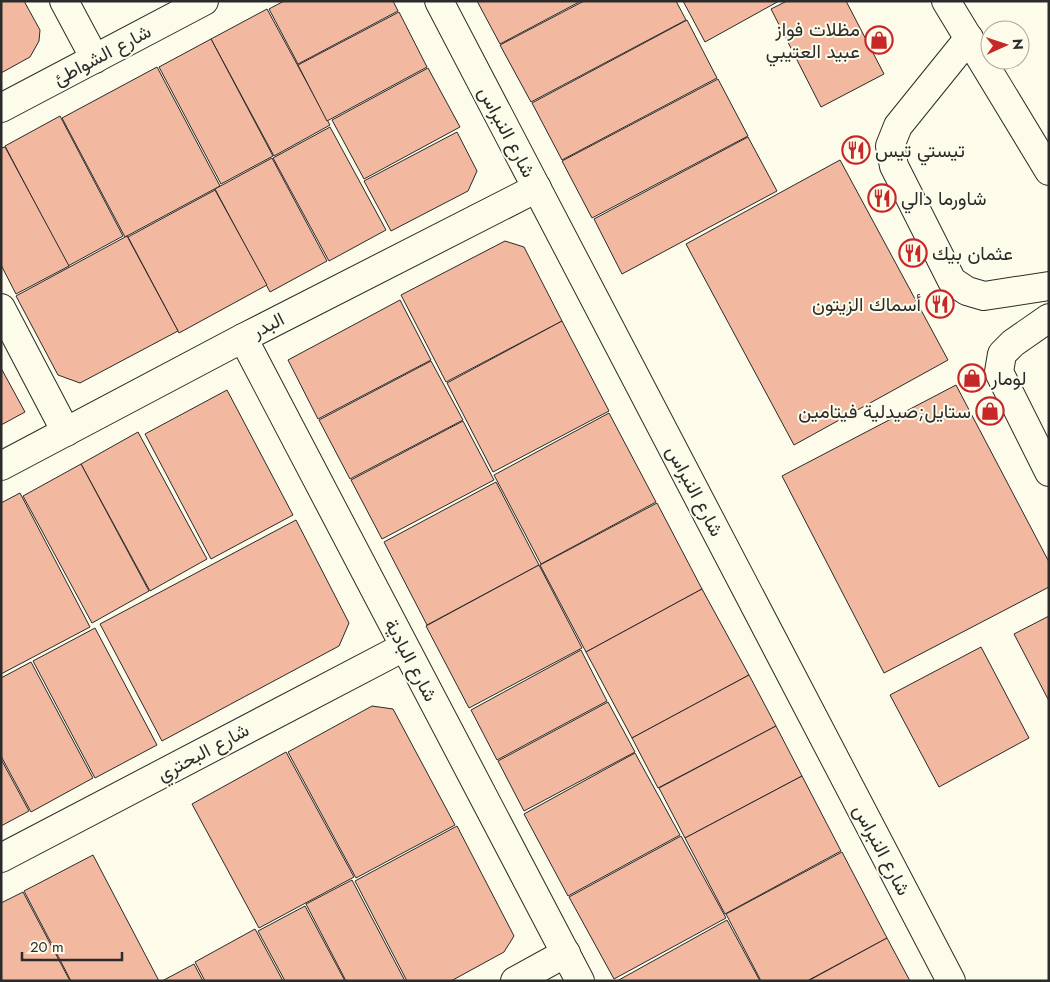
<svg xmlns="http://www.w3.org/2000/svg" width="1050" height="982" viewBox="0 0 1050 982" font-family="Jost,Vazirmatn,sans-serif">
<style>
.building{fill:#f2b8a0;stroke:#2b2b2b}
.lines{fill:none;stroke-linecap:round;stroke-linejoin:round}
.minor-casing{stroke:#2b2b2b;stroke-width:30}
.major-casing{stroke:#2b2b2b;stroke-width:30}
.minor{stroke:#fdfbea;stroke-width:28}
.major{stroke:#fdfbea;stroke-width:28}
.labels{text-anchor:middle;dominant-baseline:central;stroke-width:4;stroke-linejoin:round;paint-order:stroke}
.poi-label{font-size:19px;fill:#2b2b2b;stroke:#fdfbea;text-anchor:start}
.street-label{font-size:19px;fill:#2b2b2b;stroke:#fdfbea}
</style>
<rect width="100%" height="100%" fill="#fdfbea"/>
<g class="building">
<path d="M 1,1 L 24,1 L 40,30 L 39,41 L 30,57 L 1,73 Z"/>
<path d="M 284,1 L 393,1 L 398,11 L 298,64 L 269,9 Z"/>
<path d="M 477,1 L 581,1 L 500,44 Z"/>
<path d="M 584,1 L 676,1 L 686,20 L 531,102 L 500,45 Z"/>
<path d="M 683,1 L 779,1 L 705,42 Z"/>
<path d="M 787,1 L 846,1 L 884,74 L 821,107 L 771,9 Z"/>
<path d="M 267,9 L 330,125 L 274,156 L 211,39 Z"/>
<path d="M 399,12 L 427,67 L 327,121 L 298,65 Z"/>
<path d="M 687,20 L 717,78 L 562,160 L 532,103 Z"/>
<path d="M 211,39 L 273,156 L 221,184 L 159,67 Z"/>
<path d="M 157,67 L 220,186 L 125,237 L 62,118 Z"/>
<path d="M 428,68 L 460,127 L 364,179 L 332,120 Z"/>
<path d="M 718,79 L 748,136 L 592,218 L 562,161 Z"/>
<path d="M 60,116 L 123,236 L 68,266 L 5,146 Z"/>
<path d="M 330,127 L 386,230 L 329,261 L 273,158 Z"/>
<path d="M 457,132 L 477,171 L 468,191 L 391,231 L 364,181 Z"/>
<path d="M 748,137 L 777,191 L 622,274 L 594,219 Z"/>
<path d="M 5,147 L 69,266 L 16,294 L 1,265 L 1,148 Z"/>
<path d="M 272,158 L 327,261 L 270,292 L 215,189 Z"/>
<path d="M 840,160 L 948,360 L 794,445 L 686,244 Z"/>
<path d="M 215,190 L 267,285 L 179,333 L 128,237 Z"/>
<path d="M 127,236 L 178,331 L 80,383 L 58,375 L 16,296 Z"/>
<path d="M 505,241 L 524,247 L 562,321 L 446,382 L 401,295 Z"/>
<path d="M 400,300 L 431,360 L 318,419 L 288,360 Z"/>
<path d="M 562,321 L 609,411 L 493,472 L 447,383 Z"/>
<path d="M 431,361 L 463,420 L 350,479 L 319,420 Z"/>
<path d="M 1,368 L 25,412 L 1,425 Z"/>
<path d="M 956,385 L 1049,562 L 1049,587 L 884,673 L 782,476 Z"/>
<path d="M 227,390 L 293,515 L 211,559 L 145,434 Z"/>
<path d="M 609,413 L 656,502 L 541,564 L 494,475 Z"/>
<path d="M 463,421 L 494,480 L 382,539 L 351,480 Z"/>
<path d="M 138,432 L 207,559 L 150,591 L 81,464 Z"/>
<path d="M 81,464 L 149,591 L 92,623 L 23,496 Z"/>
<path d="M 496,482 L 539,565 L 427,625 L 384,542 Z"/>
<path d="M 20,493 L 90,627 L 1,674 L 1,503 Z"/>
<path d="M 657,503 L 702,589 L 586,652 L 540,565 Z"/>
<path d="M 296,520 L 349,623 L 339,646 L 162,741 L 100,624 Z"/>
<path d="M 539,565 L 582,648 L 469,708 L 426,626 Z"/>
<path d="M 702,589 L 749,675 L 632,738 L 586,652 Z"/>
<path d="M 1049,616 L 1049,701 L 1014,634 Z"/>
<path d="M 95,628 L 157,745 L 95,778 L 33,661 Z"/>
<path d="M 981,647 L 1029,738 L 939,787 L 890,695 Z"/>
<path d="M 581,650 L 607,701 L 497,760 L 471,710 Z"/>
<path d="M 31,662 L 93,778 L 31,812 L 1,756 L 1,678 Z"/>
<path d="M 749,675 L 776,726 L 658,788 L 632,738 Z"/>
<path d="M 608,702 L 635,752 L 524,811 L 498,761 Z"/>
<path d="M 372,706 L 393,709 L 455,825 L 356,878 L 288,752 Z"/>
<path d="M 776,726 L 802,776 L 685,838 L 659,788 Z"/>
<path d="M 286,752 L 354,877 L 259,928 L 192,804 Z"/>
<path d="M 635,753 L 680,835 L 568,896 L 524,814 Z"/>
<path d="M 1,759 L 29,811 L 1,826 Z"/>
<path d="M 802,776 L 841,851 L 725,914 L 685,838 Z"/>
<path d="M 457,826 L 514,936 L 504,952 L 451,981 L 407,981 L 355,881 Z"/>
<path d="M 681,836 L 726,918 L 614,979 L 569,897 Z"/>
<path d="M 842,852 L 887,938 L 807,981 L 761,981 L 726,914 Z"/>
<path d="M 93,855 L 159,981 L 71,981 L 24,891 Z"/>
<path d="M 352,880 L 405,981 L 346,981 L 306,904 Z"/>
<path d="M 23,892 L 70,981 L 1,981 L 1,903 Z"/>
<path d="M 305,906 L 345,981 L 285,981 L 258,931 Z"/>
<path d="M 727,920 L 760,981 L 617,981 Z"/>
<path d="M 255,929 L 283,981 L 205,981 L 195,962 Z"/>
<path d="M 887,938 L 910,981 L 808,981 Z"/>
<path d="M 194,964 L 203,981 L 162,981 Z"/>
</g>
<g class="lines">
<g class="minor-casing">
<g id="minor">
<path d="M 64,1 L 95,59"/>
<path d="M 439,1 L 951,981"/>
<path d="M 969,38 L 898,126 L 890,146 L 894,166 L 952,281 L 967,291 L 984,296 L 1049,286"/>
<path d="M 1,108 L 204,1"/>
<path d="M 1,308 L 66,432"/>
<path d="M 1049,318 L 1013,343 L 1002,354 L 999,372 L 1049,472"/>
<path d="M 243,338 L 580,981"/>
<path d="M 1,466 L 243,338 L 537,188"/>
<path d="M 1,858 L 404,647"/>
<path d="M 515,981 L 566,953"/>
</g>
</g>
<g class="major-casing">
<path id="major" d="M 946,1 L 1049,171"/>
</g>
<use href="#minor" class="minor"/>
<use href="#major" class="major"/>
</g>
<defs>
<g id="shop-ring" transform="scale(1.4375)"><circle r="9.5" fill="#fdfbea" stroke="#c62828" stroke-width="1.5"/><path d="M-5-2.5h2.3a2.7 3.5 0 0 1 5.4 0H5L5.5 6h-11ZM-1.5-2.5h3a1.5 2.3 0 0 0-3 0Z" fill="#c62828"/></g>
<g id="restaurant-ring" transform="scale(1.4375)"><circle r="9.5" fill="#fdfbea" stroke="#c62828" stroke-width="1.5"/><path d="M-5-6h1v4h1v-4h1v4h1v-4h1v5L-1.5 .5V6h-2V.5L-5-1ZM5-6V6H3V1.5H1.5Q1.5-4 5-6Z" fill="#c62828"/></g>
</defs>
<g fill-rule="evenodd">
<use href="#shop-ring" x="879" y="40"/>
<use href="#restaurant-ring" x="856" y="150"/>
<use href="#restaurant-ring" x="882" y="198"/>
<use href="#restaurant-ring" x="913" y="253"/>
<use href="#restaurant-ring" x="940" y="304"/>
<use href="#shop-ring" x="972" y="378"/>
<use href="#shop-ring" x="990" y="411"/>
</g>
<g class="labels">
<g class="poi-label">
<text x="860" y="29" text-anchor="end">مظلات فواز<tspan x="860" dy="22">عبيد العتيبي</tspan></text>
<text x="875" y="150">تيستي تيس</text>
<text x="901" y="198">شاورما دالي</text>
<text x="932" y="253">عثمان بيك</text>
<text x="921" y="304" text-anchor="end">أسماك الزيتون</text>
<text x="991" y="378">لومار</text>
<text x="971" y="411" text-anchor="end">ستايل;صيدلية فيتامين</text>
</g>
<g class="street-label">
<text transform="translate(102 55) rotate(-28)">شارع الشواطئ</text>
<text transform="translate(507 132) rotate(62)">شارع النبراس</text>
<text transform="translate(268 325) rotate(-27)">البدر</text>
<text transform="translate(695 491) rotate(62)">شارع النبراس</text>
<text transform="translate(411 660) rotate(62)">شارع البادية</text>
<text transform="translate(203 752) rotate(-28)">شارع البحتري</text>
<text transform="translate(882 850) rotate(62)">شارع النبراس</text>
</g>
</g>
<rect width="1050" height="982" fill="none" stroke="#2b2b2b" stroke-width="5"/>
<g transform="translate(1005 45) rotate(87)"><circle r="24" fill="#fdfbea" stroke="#a9a89e"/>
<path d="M0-4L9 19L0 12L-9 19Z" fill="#c62828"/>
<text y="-8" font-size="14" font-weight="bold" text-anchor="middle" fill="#2b2b2b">N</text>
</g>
<path d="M22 952v8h100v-8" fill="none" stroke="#2b2b2b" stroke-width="2.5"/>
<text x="30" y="952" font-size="15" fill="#2b2b2b" stroke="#fdfbea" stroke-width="4" paint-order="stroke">20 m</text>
</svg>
